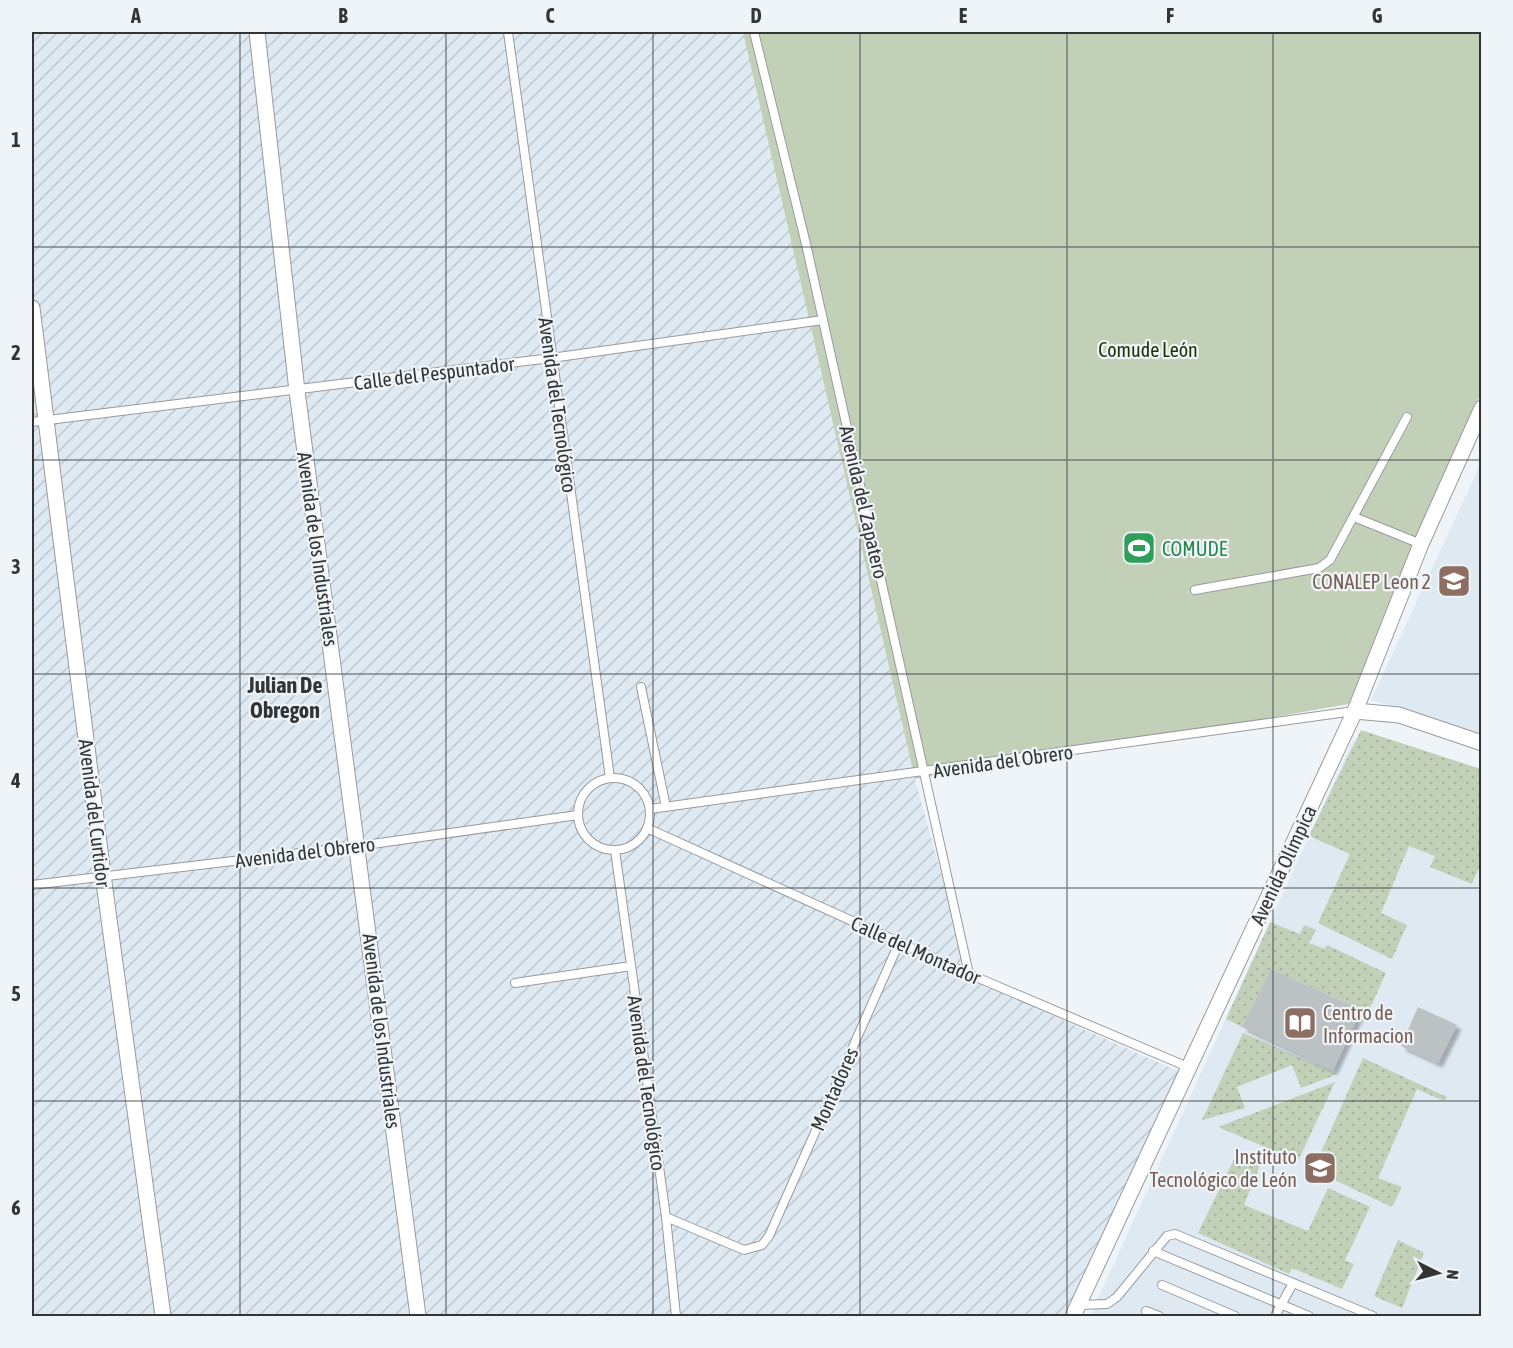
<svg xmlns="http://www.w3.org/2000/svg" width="1513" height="1348" viewBox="0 0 1513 1348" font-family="'Asap Condensed',sans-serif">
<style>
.built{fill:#dee9f2}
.industrial{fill:url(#industrial-furrows)}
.green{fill:url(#green-dots)}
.pitch{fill:#c2d0b8}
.building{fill:#bcc1c4;filter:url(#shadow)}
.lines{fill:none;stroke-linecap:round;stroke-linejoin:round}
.service-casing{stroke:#979b9f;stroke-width:10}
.minor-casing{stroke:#979b9f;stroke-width:17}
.service{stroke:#fff;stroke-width:8}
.minor{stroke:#fff;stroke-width:15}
.grid{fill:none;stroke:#323435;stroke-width:1.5;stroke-opacity:0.55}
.labels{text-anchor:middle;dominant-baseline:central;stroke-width:4.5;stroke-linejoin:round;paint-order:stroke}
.park-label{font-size:20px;fill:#1a3101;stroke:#eff4f8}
.street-label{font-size:20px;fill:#323435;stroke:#eff4f8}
.leisure-label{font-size:20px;fill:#27864d;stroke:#eff4f8;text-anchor:start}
.education-label{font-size:20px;fill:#785e54;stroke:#eff4f8;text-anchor:end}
.quarter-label{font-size:22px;font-weight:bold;fill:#323435;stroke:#eff4f8}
.neatline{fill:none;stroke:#323435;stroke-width:2}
.grid-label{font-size:20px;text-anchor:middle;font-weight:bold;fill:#323435}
</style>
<defs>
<pattern id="industrial-furrows" width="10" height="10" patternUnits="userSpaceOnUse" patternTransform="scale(1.5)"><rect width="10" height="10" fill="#dee9f2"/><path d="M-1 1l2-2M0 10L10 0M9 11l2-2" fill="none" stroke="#bfc8d0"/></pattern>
<pattern id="green-dots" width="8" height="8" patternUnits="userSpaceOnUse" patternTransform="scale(1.5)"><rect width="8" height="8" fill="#c2d0b8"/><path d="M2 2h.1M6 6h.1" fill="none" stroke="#a7b39f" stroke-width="1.8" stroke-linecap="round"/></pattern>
<filter id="shadow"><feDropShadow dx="4.5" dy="4.5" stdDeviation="1.5" flood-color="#0004"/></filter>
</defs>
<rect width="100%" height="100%" fill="#eff4f8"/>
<g class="built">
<path d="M 1481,463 L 1481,735 L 1371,700 Z"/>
<path d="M 1353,740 L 1481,778 L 1481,1316 L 1090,1316 Z"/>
</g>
<path class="industrial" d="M 32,32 L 751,32 L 915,779 L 970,979 L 1180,1072 L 1069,1316 L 32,1316 Z"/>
<g class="green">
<path d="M 1361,730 L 1481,769 L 1481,863 L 1472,884 L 1430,867 L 1435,856 L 1409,846 L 1381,913 L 1407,925 L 1392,959 L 1318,923 L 1350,854 L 1309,836 Z"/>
<path d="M 1270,922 L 1300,934 L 1304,925 L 1316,930 L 1309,943 L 1325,949 L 1327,945 L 1386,973 L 1364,1022 L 1358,1019 L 1361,1010 L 1271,969 L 1242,1027 L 1226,1019 Z"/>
<path d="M 1243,1033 L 1338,1074 L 1301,1088 L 1292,1065 L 1237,1087 L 1245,1108 L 1202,1120 Z"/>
<path d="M 1363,1058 L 1447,1097 L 1444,1101 L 1417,1089 L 1378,1178 L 1402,1187 L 1392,1207 L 1313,1170 Z"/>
<path d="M 1335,1082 L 1298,1161 L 1218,1127 Z"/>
<path d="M 1237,1153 L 1261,1163 L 1244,1205 L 1308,1231 L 1328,1188 L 1370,1207 L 1345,1260 L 1354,1264 L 1342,1289 L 1292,1268 L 1289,1274 L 1198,1233 Z"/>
<path d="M 1398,1240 L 1424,1253 L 1402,1308 L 1374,1296 Z"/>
</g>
<path class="pitch" d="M 743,32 L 1481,32 L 1481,392 L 1349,704 L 915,779 Z"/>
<g class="building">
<path d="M 1271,969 L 1361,1010 L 1333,1070 L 1242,1027 Z"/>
<path d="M 1418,1007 L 1457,1025 L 1438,1063 L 1401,1046 Z"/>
</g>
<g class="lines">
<g class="service-casing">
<g id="service">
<path d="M 508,32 L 610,778"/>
<path d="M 754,32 L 806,244 L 969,974"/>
<path d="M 32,422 L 551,358 L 823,320"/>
<path d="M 1354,517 L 1421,544"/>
<path d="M 1195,590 L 1319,568 L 1330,560 L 1407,417"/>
<path d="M 641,687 L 666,807"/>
<circle cx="614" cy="814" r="36"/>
<path d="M 650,809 L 1354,711"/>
<path d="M 647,828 L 969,974 L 1188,1067"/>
<path d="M 615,850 L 666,1217 L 676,1316"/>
<path d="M 32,885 L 358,846 L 578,815"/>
<path d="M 515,983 L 631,966"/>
<path d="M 666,1217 L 744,1250 L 762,1245 L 769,1236 L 899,943"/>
<path d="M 1153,1251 L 1309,1316"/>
<path d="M 1162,1285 L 1235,1316"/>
<path d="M 1079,1305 L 1107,1304 L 1117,1297 L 1167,1236 L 1175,1234 L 1373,1316"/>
<path d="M 1146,1311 L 1159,1316"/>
<path d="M 1275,1316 L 1292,1285"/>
</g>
</g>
<g class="minor-casing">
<g id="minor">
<path d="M 257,32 L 297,391 L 418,1316"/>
<path d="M 32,308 L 103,875 L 163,1316"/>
<path d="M 1355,711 L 1399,715 L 1482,743"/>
<path d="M 1073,1316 L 1355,711 L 1421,544 L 1482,408"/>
</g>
</g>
<use href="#service" class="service"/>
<use href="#minor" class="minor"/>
</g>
<path class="grid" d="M 240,32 L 240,1316M 446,32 L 446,1316M 653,32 L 653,1316M 860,32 L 860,1316M 1067,32 L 1067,1316M 1273,32 L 1273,1316M 32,247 L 1482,247M 32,460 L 1482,460M 32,674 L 1482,674M 32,888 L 1482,888M 32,1101 L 1482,1101"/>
<defs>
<g id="stadium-square" transform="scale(1.725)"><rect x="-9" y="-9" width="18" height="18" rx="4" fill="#2e9e5b" stroke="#eff4f8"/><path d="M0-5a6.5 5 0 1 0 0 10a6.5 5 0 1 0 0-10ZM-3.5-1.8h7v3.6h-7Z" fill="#fff"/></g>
<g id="school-square" transform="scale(1.725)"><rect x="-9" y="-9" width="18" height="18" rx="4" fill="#8d6e63" stroke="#eff4f8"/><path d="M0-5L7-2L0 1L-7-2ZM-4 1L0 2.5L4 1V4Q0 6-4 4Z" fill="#fff"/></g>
<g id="library-square" transform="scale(1.725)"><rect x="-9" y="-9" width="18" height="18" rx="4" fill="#8d6e63" stroke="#eff4f8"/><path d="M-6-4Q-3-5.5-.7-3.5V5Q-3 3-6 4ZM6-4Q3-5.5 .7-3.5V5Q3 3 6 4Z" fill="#fff"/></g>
<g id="university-square" transform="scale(1.725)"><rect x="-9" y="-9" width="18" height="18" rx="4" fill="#8d6e63" stroke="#eff4f8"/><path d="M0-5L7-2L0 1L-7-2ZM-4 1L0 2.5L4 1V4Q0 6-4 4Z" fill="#fff"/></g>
</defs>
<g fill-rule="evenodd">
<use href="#stadium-square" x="1139" y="548"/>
<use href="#school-square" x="1454" y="581"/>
<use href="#library-square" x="1300" y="1023"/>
<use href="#university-square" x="1320" y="1168"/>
</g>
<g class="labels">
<g class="park-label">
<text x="1148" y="349">Comude León</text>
</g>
<g class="street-label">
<text transform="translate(434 373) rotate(-7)">Calle del Pespuntador</text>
<text transform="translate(558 405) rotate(82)">Avenida del Tecnológico</text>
<text transform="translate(864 502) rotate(77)">Avenida del Zapatero</text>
<text transform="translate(318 549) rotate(82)">Avenida de los Industriales</text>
<text transform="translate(1003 761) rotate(-8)">Avenida del Obrero</text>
<text transform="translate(95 813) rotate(83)">Avenida del Curtidor</text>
<text transform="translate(305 852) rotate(-7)">Avenida del Obrero</text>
<text transform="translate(1283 865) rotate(-65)">Avenida Olímpica</text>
<text transform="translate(916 950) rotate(24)">Calle del Montador</text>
<text transform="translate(382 1031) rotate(83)">Avenida de los Industriales</text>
<text transform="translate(647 1083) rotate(82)">Avenida del Tecnológico</text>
<text transform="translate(834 1089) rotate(-66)">Montadores</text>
</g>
<g class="leisure-label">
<text x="1162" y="548">COMUDE</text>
</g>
<g class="education-label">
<text x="1431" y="581">CONALEP Leon 2</text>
<text x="1323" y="1012" text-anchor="start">Centro de<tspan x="1323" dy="23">Informacion</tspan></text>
<text x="1297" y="1156">Instituto<tspan x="1297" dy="23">Tecnológico de León</tspan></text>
</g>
<g class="quarter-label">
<text x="285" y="685">Julian De<tspan x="285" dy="25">Obregon</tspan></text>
</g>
</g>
<rect width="1513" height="1348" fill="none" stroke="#eff4f8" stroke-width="66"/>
<g transform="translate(1438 1273) rotate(96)" stroke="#eff4f8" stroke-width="4.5" paint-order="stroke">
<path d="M0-4.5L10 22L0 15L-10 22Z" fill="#323435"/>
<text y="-9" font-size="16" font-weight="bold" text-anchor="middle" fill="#323435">N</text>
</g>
<rect x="33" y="33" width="1447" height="1282" class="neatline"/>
<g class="grid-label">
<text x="136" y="23">A</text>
<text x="343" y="23">B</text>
<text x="550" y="23">C</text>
<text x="756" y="23">D</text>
<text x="963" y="23">E</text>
<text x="1170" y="23">F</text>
<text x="1377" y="23">G</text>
<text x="16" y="147">1</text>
<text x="16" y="360">2</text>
<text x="16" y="574">3</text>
<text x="16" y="788">4</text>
<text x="16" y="1001">5</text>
<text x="16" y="1215">6</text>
</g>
</svg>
